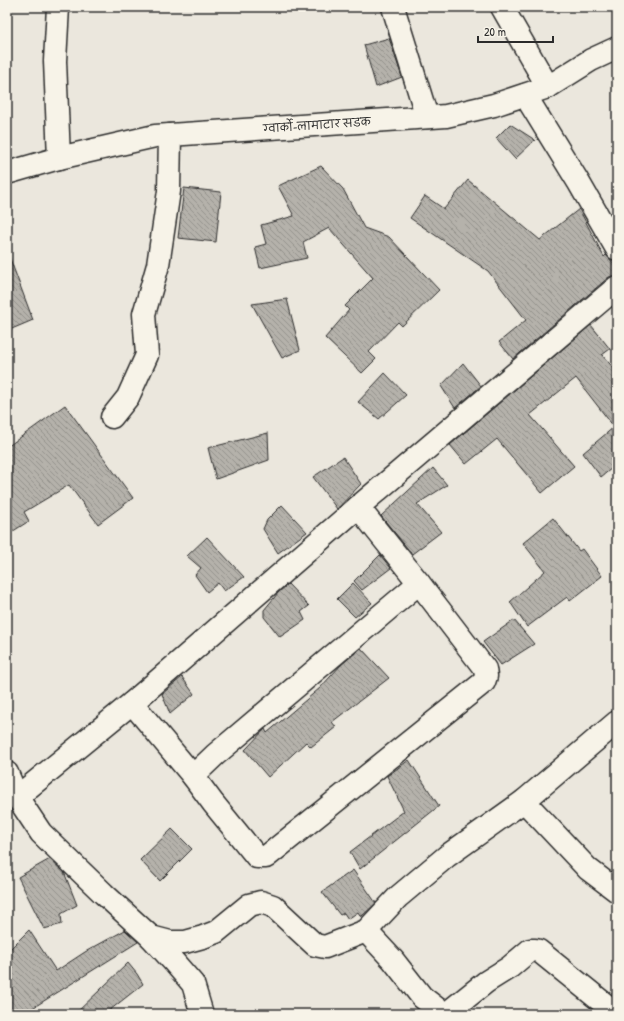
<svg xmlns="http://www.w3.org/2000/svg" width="624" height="1021" viewBox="0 0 624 1021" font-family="'Patrick Hand','Playpen Sans Deva',sans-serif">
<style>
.building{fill:url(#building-back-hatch);stroke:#2b2b2b}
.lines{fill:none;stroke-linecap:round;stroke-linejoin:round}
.minor-casing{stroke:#2b2b2b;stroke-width:25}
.secondary-casing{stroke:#2b2b2b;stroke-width:25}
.minor{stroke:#f7f3e8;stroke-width:22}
.secondary{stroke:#f7f3e8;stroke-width:22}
.labels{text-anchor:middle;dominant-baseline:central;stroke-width:3;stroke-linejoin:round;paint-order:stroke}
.street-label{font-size:11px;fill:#2b2b2b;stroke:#f7f3e8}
</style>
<defs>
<pattern id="building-back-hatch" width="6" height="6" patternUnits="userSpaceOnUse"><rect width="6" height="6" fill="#b5b2ab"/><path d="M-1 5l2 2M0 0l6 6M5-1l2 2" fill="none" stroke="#93918b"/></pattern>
</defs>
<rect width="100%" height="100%" fill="#ebe7dd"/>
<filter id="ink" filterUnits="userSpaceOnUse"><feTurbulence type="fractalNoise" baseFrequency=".025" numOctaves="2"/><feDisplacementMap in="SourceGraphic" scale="8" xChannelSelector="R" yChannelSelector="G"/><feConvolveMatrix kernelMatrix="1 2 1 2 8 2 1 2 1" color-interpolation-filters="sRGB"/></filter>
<g filter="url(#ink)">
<g class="building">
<path d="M 389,38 L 402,77 L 376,87 L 364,45 Z"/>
<path d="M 510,124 L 535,140 L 515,159 L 496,138 Z"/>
<path d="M 321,166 L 343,189 L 364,228 L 389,237 L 439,290 L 402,326 L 398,322 L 369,352 L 376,359 L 362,373 L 325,338 L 349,310 L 345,306 L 373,278 L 329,228 L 303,242 L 307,258 L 260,268 L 255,247 L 266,244 L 261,225 L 294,216 L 278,186 Z"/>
<path d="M 468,180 L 540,240 L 579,209 L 604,257 L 606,255 L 617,267 L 617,275 L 609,277 L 513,359 L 499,342 L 526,320 L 488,271 L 410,218 L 425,196 L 444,209 Z"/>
<path d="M 184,188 L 221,192 L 216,242 L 178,238 Z"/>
<path d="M 7,256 L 9,256 L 33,320 L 7,331 Z"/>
<path d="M 287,299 L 300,350 L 282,358 L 252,304 Z"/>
<path d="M 591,325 L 610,349 L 602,355 L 617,372 L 617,464 L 601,477 L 583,453 L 614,427 L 576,378 L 530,415 L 574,466 L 542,493 L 497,439 L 466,464 L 450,445 Z"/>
<path d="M 463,363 L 481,386 L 455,408 L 441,386 Z"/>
<path d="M 385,373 L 406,395 L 379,419 L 358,402 Z"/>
<path d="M 65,405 L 133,498 L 98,524 L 69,485 L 24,512 L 29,521 L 7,535 L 7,447 Z"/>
<path d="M 268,433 L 269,460 L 216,479 L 208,448 Z"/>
<path d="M 343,457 L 361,484 L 337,509 L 313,477 Z"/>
<path d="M 433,468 L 447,485 L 417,504 L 441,532 L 412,554 L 381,516 Z"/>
<path d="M 282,505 L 307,532 L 278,553 L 263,529 L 267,520 Z"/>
<path d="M 553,518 L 579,551 L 582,549 L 602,576 L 570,601 L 567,597 L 527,627 L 510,602 L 545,571 L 523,543 Z"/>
<path d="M 207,537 L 244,577 L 224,591 L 218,583 L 207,592 L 195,575 L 201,568 L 187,556 Z"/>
<path d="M 380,555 L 391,568 L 362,590 L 354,581 Z"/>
<path d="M 353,583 L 372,603 L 355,617 L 337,599 Z"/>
<path d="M 288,584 L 309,606 L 301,612 L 305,620 L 280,637 L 264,617 L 264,610 L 278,593 Z"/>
<path d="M 514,620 L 534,644 L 501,665 L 483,642 Z"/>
<path d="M 361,648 L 389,678 L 332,722 L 336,727 L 311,747 L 306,742 L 268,777 L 245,750 L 265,729 L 267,733 L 320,688 L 341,665 Z"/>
<path d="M 182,677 L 194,694 L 170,714 L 162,694 Z"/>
<path d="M 409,760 L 439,806 L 360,869 L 350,852 L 404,811 L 387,776 Z"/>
<path d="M 172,829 L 192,849 L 160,881 L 140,860 Z"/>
<path d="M 50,859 L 64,872 L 77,905 L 61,914 L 62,924 L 44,929 L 18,877 Z"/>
<path d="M 353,870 L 376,903 L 361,917 L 358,912 L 348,919 L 344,913 L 340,915 L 322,892 Z"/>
<path d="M 29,930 L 56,971 L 85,952 L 125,930 L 138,942 L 23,1014 L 7,1014 L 7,952 Z"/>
<path d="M 128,963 L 137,974 L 143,984 L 105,1014 L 75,1014 Z"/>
</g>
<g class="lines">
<g class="minor-casing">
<g id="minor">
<path d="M 58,7 L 55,61 L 59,158"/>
<path d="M 393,7 L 427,117"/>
<path d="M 502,7 L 548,87"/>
<path d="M 525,95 L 579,183 L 617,249"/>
<path d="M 112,417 L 128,397 L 147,355 L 144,314 L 158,265 L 169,191 L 170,135"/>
<path d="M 132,703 L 193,776 L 213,803 L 257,857 L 266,857 L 484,682 L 486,676 L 485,669 L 419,583 L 358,507"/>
<path d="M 7,773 L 17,797 L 41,833 L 104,894 L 151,937 L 173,961 L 193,984 L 202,1014"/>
<path d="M 193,776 L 215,755 L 419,583"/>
<path d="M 17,797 L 132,703 L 358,507 L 617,287"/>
<path d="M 524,801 L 588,869 L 617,891"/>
<path d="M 366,931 L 393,960 L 422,997 L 444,1014"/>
<path d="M 151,937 L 170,942 L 185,942 L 203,937 L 216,932 L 249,905 L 261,902 L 273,906 L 315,945 L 325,947 L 366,931 L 398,897 L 447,856 L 524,801 L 617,722"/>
<path d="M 446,1014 L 486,982 L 510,967 L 530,950 L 535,950 L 539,951 L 617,1014"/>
</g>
</g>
<g class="secondary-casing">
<path id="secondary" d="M 7,173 L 59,158 L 155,136 L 446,116 L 494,105 L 548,87 L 591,60 L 617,48"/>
</g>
<use href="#minor" class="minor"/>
<use href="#secondary" class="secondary"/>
</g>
</g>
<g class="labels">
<g class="street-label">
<text transform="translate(317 125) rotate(-4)">ग्वार्को-लामाटार सडक</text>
</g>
</g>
<rect width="624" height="1021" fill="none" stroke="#f7f3e8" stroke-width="24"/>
<rect x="12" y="12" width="600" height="997" fill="none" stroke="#2b2b2b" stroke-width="1.5" filter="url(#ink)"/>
<path d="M478 36v6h75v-6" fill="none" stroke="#2b2b2b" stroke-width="2"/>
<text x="484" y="36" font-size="12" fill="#2b2b2b" stroke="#f7f3e8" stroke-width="3" paint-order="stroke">20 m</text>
</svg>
